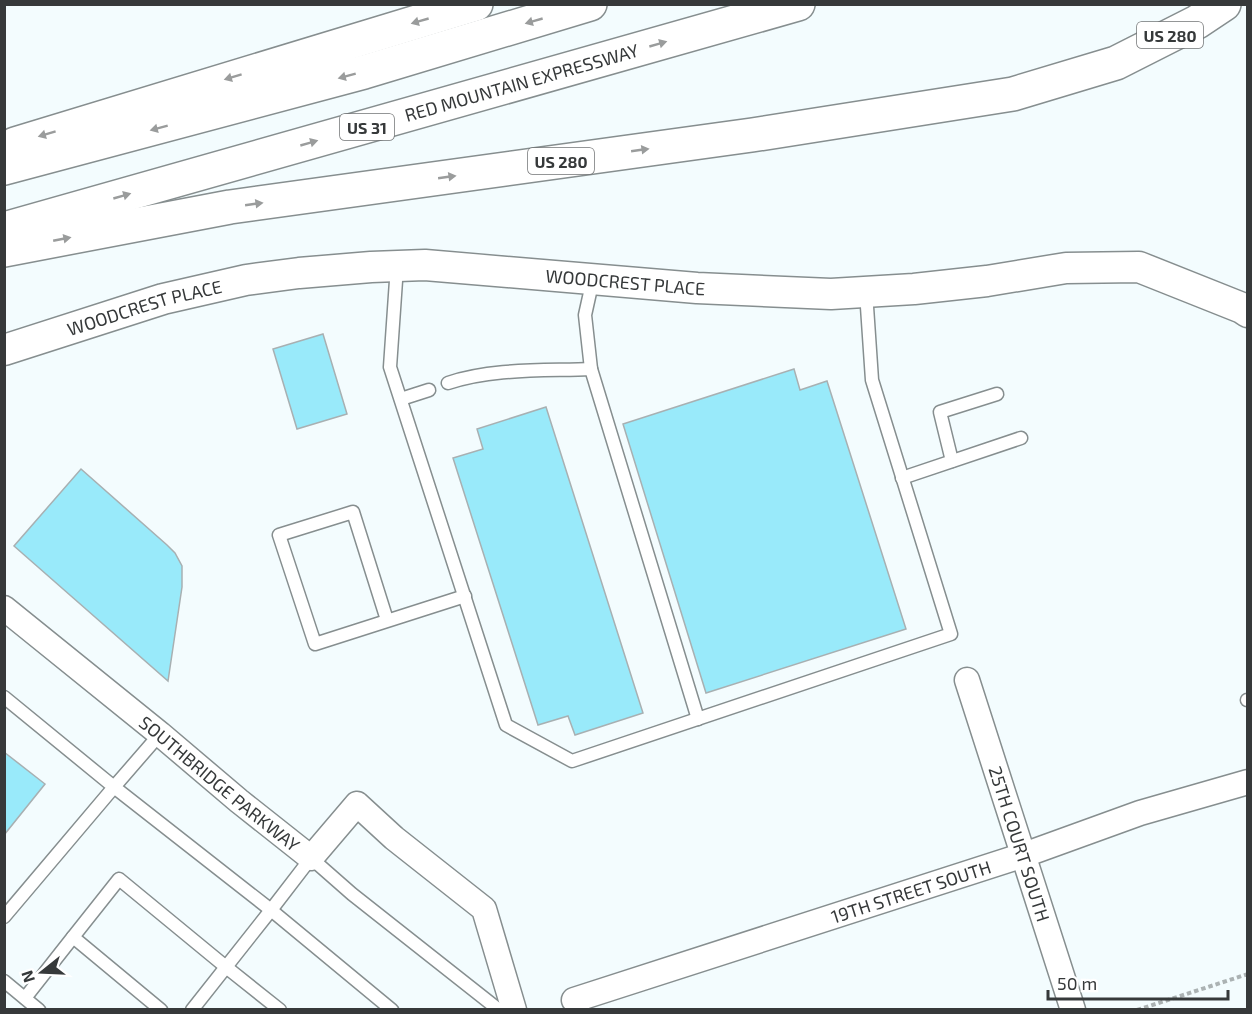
<svg xmlns="http://www.w3.org/2000/svg" width="1252" height="1014" viewBox="0 0 1252 1014" font-family="'Exo 2',sans-serif">
<style>
.building{fill:#99eafa;stroke:#a8b0b2;stroke-width:1.5}
.lines{fill:none;stroke-linecap:round;stroke-linejoin:round}
.service-casing{stroke:#868e8f;stroke-width:15}
.minor-casing{stroke:#868e8f;stroke-width:27}
.tertiary-casing{stroke:#868e8f;stroke-width:33}
.motorway-casing{stroke:#868e8f;stroke-width:36}
.path{stroke:#abb2b3;stroke-width:4;stroke-dasharray:4.5 3;stroke-linecap:butt}
.service{stroke:#fff;stroke-width:12}
.minor{stroke:#fff;stroke-width:24}
.tertiary{stroke:#fff;stroke-width:30}
.motorway{stroke:#fff;stroke-width:33}
.oneway{fill:#9a9c9c}
.labels{text-anchor:middle;dominant-baseline:central;stroke-width:6;stroke-linejoin:round;paint-order:stroke}
.shield{fill:#fff;stroke:#727475;stroke-width:1.5}
.shield-label{font-size:16px;font-weight:bold;fill:#36393a}
.street-label{font-size:18px;fill:#36393a;stroke:#fff}
</style>
<rect width="100%" height="100%" fill="#f3fcfe"/>
<g class="building">
<path d="M 323,334 L 347,414 L 297,429 L 273,349 Z"/>
<path d="M 794,369 L 800,390 L 827,381 L 906,629 L 706,693 L 623,424 Z"/>
<path d="M 546,407 L 643,713 L 575,735 L 568,716 L 538,725 L 453,458 L 483,449 L 477,429 Z"/>
<path d="M 81,469 L 167,545 L 175,553 L 182,566 L 182,587 L 168,681 L 14,546 Z"/>
<path d="M 4,752 L 45,784 L 4,835 Z"/>
</g>
<g class="lines">
<g class="service-casing">
<g id="service">
<path d="M 397,266 L 390,367 L 506,725 L 572,761 L 951,634 L 872,380 L 866,292"/>
<path d="M 591,369 L 585,315 L 593,279"/>
<path d="M 448,383 C 493,368 544,371 591,369 L 698,719"/>
<path d="M 401,399 L 429,390"/>
<path d="M 952,461 L 940,412 L 997,394"/>
<path d="M 902,478 L 1021,438"/>
<path d="M 387,620 L 353,512 L 279,535 L 315,644 L 465,596"/>
<path d="M 4,697 L 114,787 L 4,917"/>
<path d="M 1247,700 L 1248,700"/>
<path d="M 160,734 L 114,787 L 271,910 L 392,1010"/>
<path d="M 4,981 L 39,1010"/>
<path d="M 25,998 L 73,937"/>
<path d="M 161,1010 L 73,937 L 119,879 L 226,967 L 280,1010"/>
<path d="M 192,1010 L 271,910 L 311,858 L 352,894 L 499,1010"/>
</g>
</g>
<g class="minor-casing">
<g id="minor">
<path id="s1" d="M 4,608 L 160,734 L 239,801 L 311,858 L 357,804 L 394,838 L 484,909 L 514,1010"/>
<path id="s2" d="M 967,680 L 1073,1010"/>
<path id="s3" d="M 574,1000 L 1024,855 L 1140,813 L 1248,782"/>
</g>
</g>
<g class="tertiary-casing">
<g id="tertiary">
<path id="s4" d="M 4,350 L 163,299 L 246,280 L 299,273 L 371,267 L 425,265 L 697,288 L 831,294 L 914,289 L 987,281 L 1066,268 L 1139,267 L 1242,308 L 1248,312"/>
</g>
</g>
<g class="motorway-casing">
<g id="motorway">
<path d="M 15,144 L 476,4"/>
<path d="M 4,168 L 364,72 L 590,4"/>
<path id="s5" d="M 4,229 L 798,4"/>
<path d="M 4,250 L 230,207 L 752,135 L 1013,94 L 1116,63 L 1197,22 L 1224,4"/>
</g>
</g>
<path class="path" d="M 1137,1010 L 1248,974"/>
<use href="#service" class="service"/>
<use href="#minor" class="minor"/>
<use href="#tertiary" class="tertiary"/>
<use href="#motorway" class="motorway"/>
</g>
<defs><path id="oneway-solid" d="M-6-.8H1V-3.2L6.5 0L1 3.2V.8H-6Z" transform="scale(1.5)"/></defs>
<g class="oneway">
<use href="#oneway-solid" transform="translate(420 21) rotate(164)"/>
<use href="#oneway-solid" transform="translate(534 21) rotate(164)"/>
<use href="#oneway-solid" transform="translate(658 44) rotate(-16)"/>
<use href="#oneway-solid" transform="translate(347 76) rotate(165)"/>
<use href="#oneway-solid" transform="translate(233 77) rotate(163)"/>
<use href="#oneway-solid" transform="translate(159 128) rotate(165)"/>
<use href="#oneway-solid" transform="translate(47 134) rotate(163)"/>
<use href="#oneway-solid" transform="translate(309 143) rotate(-16)"/>
<use href="#oneway-solid" transform="translate(640 150) rotate(-8)"/>
<use href="#oneway-solid" transform="translate(447 177) rotate(-8)"/>
<use href="#oneway-solid" transform="translate(122 196) rotate(-16)"/>
<use href="#oneway-solid" transform="translate(254 204) rotate(-8)"/>
<use href="#oneway-solid" transform="translate(62 239) rotate(-11)"/>
</g>
<g class="labels">
<g class="shield">
<rect x="1137" y="22" width="66" height="26" rx="4.5"/>
<rect x="340" y="114" width="54" height="26" rx="4.5"/>
<rect x="528" y="148" width="66" height="26" rx="4.5"/>
</g>
<g class="shield-label">
<text x="1170" y="35">US 280</text>
<text x="367" y="127">US 31</text>
<text x="561" y="161">US 280</text>
</g>
<g class="street-label">
<text stroke="none"><textPath href="#s5" startOffset="538">RED MOUNTAIN EXPRESSWAY</textPath></text>
<text stroke="none"><textPath href="#s4" startOffset="633">WOODCREST PLACE</textPath></text>
<text stroke="none"><textPath href="#s4" startOffset="147">WOODCREST PLACE</textPath></text>
<text stroke="none"><textPath href="#s1" startOffset="278">SOUTHBRIDGE PARKWAY</textPath></text>
<text stroke="none"><textPath href="#s2" startOffset="172">25TH COURT SOUTH</textPath></text>
<text stroke="none"><textPath href="#s3" startOffset="354">19TH STREET SOUTH</textPath></text>
</g>
</g>
<rect width="1252" height="1014" fill="none" stroke="#36393a" stroke-width="12"/>
<g transform="translate(42 972) rotate(252)" stroke="#ffffff" stroke-width="4.5" paint-order="stroke">
<path d="M0-4.5L10 22L0 15L-10 22Z" fill="#36393a"/>
<text y="-9" font-size="16" font-weight="bold" text-anchor="middle" fill="#36393a">N</text>
</g>
<path d="M1048 990v9h180v-9" fill="none" stroke="#36393a" stroke-width="3"/>
<text x="1057" y="990" font-size="18" fill="#36393a" stroke="#ffffff" stroke-width="4.5" paint-order="stroke">50 m</text>
</svg>
